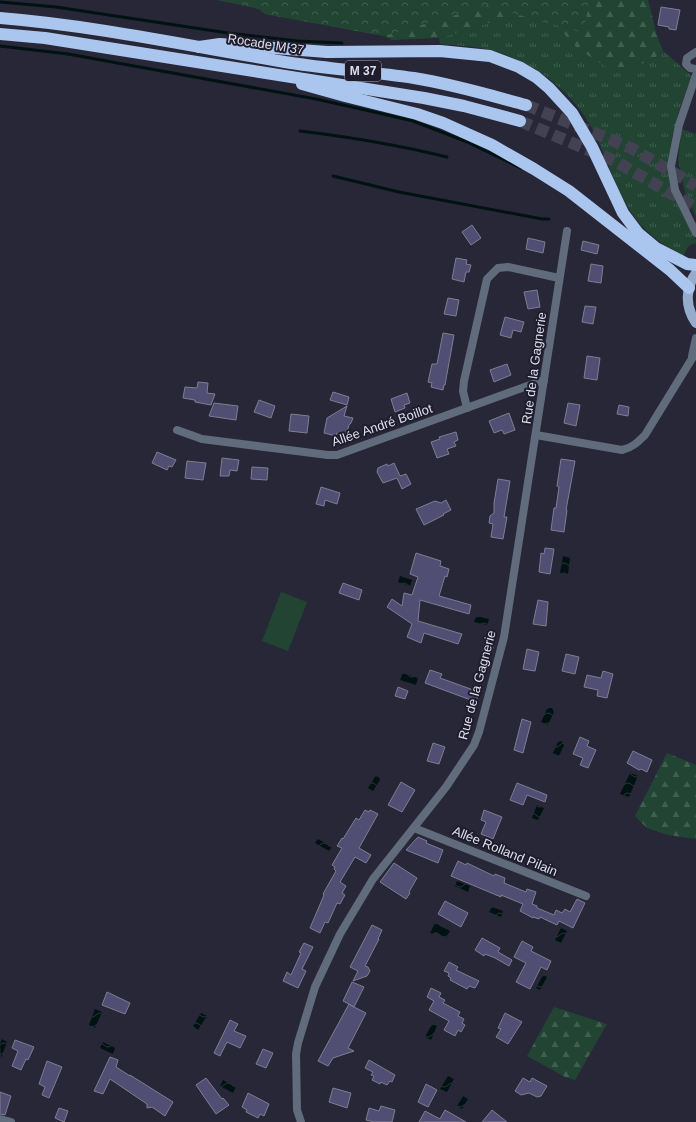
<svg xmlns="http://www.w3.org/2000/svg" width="696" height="1122" viewBox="0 0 696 1122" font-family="Helvetica,sans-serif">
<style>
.grass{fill:url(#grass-tufts)}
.forest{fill:url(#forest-firs)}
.park{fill:url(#park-crowns)}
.garden{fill:#214532}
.water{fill:url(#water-waves)}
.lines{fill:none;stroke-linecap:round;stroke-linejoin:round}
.stream{stroke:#011213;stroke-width:3}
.building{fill:#514e74;stroke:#7e7d92}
.highway-tunnel{stroke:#434253;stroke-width:12;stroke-dasharray:12 6;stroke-linecap:butt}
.street{stroke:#606b7b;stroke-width:8}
.primary{stroke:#96accd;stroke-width:10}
.highway{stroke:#abc6ee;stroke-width:12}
.labels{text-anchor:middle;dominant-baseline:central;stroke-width:4;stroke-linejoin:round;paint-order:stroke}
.shield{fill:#1e1d2e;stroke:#a5a4b2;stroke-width:1}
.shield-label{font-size:12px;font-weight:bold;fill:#dfdeea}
.street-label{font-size:13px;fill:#dfdeea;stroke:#1e1d2e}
</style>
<defs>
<pattern id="grass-tufts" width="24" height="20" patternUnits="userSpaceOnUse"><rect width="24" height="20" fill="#214532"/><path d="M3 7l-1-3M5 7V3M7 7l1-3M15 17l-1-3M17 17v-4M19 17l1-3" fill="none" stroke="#415f50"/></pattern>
<pattern id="forest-firs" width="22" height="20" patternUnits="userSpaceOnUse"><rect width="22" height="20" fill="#214532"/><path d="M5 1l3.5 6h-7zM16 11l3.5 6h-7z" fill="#415f50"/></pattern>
<pattern id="park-crowns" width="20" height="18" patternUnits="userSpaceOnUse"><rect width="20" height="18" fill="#214532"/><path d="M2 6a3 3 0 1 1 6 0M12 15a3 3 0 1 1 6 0" fill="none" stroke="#415f50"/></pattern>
<pattern id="water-waves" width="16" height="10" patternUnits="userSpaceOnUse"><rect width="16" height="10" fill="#011213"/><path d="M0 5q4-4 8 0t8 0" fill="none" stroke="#263436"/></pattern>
</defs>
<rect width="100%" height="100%" fill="#282738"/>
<g class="grass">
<path d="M 549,17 L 652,60 L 663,51 L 692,76 C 677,114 659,162 676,201 C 682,214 689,227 696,240 L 696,243 C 688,245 686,248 684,256 C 669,248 655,240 644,228 C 623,208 609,164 596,136 C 578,97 539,64 497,52 C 479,46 459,46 440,44 L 439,38 L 502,19 Z"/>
<path d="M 682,129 L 696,134 L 696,217 L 685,192 L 678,159 Z"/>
</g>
<g class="forest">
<path d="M 226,0 L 648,0 L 657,36 L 663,51 L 652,60 L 615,73 L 577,48 L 549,17 L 502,19 L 439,38 L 392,40 L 384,36 L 265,14 L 259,9 Z"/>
<path d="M 667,753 L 696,765 L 696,839 L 668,835 L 647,828 L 635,816 Z"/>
<path d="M 554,1007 L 607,1024 L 575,1080 L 565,1077 L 527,1056 Z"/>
</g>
<path class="park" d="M 217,0 L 589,0 L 584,33 L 486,6 L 384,36 L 265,14 L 259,9 Z"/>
<path class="garden" d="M 281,592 L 307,602 L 288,651 L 262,641 Z"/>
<g class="water">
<path d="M 563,556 L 570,558 L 568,574 L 560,573 Z"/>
<path d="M 400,576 L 412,580 L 410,586 L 398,582 Z"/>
<path d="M 476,616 L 489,619 L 487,625 L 474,622 Z"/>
<path d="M 403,673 L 418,678 L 416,685 L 400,680 Z"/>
<path d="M 550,708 L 552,708 L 554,712 L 548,725 L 541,722 L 547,709 Z"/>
<path d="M 561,741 L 564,745 L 559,756 L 553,753 L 558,742 Z"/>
<path d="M 630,773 L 638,776 L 629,797 L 620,794 Z"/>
<path d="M 377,776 L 379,777 L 380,780 L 373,791 L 368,788 L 375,777 Z"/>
<path d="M 537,805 L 544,808 L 538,820 L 532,818 Z"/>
<path d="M 318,839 L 332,847 L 329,851 L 315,843 Z"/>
<path d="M 457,881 L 470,886 L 468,892 L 455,886 Z"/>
<path d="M 492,907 L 503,911 L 501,917 L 489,912 Z"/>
<path d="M 435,923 L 450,931 L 446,938 L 435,932 L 433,934 L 430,933 Z"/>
<path d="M 561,928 L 567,931 L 561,943 L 555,940 Z"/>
<path d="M 543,975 L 547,977 L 540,990 L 536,988 Z"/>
<path d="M 95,1009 L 102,1012 L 95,1028 L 89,1025 Z"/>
<path d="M 201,1013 L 207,1016 L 198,1030 L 193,1026 Z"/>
<path d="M 432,1024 L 437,1026 L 431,1040 L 425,1037 Z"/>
<path d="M 2,1039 L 7,1042 L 1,1058 L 0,1044 Z"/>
<path d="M 103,1042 L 115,1048 L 113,1054 L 100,1048 Z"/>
<path d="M 448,1076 L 454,1079 L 447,1092 L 440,1089 Z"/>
<path d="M 223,1080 L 236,1087 L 233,1093 L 220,1086 Z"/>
<path d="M 463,1096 L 468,1099 L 462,1109 L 457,1106 Z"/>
</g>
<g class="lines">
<g class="stream">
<path d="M 0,2 L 56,7 L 228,33 L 297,41 L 342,43"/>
<path d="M 0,46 L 68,54 L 316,99 L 361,109 L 413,121 L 465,141 L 521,168"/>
<path d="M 300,131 C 350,137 398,145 447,157"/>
<path d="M 333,176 L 399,192 L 542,219 L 549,219"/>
</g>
</g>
<g class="building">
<path d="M 661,7 L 680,10 L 676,30 L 669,29 L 669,27 L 658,25 Z"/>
<path d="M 472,225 L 481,238 L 471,245 L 462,232 Z"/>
<path d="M 528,238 L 545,242 L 543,253 L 526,249 Z"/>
<path d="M 583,241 L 599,245 L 597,254 L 581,250 Z"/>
<path d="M 456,258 L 467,260 L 466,264 L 471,265 L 469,272 L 466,272 L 464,282 L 452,279 Z"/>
<path d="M 591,264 L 603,266 L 601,283 L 588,281 Z"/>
<path d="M 537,290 L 540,307 L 528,309 L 524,292 Z"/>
<path d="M 448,298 L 459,300 L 456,316 L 444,314 Z"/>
<path d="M 585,306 L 596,307 L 593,324 L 582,322 Z"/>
<path d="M 505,317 L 524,322 L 521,332 L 513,330 L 511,338 L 500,335 Z"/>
<path d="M 443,333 L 454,335 L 445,385 L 444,385 L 443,390 L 431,387 L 432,383 L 428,382 L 432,364 L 437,364 Z"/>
<path d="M 587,356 L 600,358 L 597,380 L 584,378 Z"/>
<path d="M 507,364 L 511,375 L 494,382 L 490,370 Z"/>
<path d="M 198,382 L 208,383 L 207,393 L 215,394 L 211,405 L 195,402 L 195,400 L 183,398 L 185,387 L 197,388 Z"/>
<path d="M 333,392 L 349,397 L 347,405 L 330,400 Z"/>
<path d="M 407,393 L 410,403 L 404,405 L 405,408 L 395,412 L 391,399 Z"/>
<path d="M 259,400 L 275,406 L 271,418 L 254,412 Z"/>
<path d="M 214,403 L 238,406 L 236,420 L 209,416 Z"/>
<path d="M 568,403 L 580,405 L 576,426 L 564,423 Z"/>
<path d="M 619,405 L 629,407 L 628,416 L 617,414 Z"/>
<path d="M 347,406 L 344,416 L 353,418 L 351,423 L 349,425 L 346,436 L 337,433 L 336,436 L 324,433 L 327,418 Z"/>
<path d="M 509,413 L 515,430 L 504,434 L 502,430 L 494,433 L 489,421 Z"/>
<path d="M 291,414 L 309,416 L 307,433 L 289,431 Z"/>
<path d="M 456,432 L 458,440 L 454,442 L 456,446 L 447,449 L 449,454 L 437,458 L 431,442 L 440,439 L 439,437 Z"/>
<path d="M 157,452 L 176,460 L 172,467 L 169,466 L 167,470 L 152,463 Z"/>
<path d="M 222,458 L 239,460 L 237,471 L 230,470 L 229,476 L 220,476 Z"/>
<path d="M 561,459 L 575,461 L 566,510 L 567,510 L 564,532 L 551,530 L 554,508 L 556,508 L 559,487 L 557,486 Z"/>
<path d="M 187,461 L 206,463 L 203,480 L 185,478 Z"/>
<path d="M 394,463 L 400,476 L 406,474 L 411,484 L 402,489 L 397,478 L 383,483 L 377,472 L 378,468 L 387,464 L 388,466 Z"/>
<path d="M 252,467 L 268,468 L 267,480 L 251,479 Z"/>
<path d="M 498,479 L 510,481 L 504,517 L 507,517 L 503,539 L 491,537 L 493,524 L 489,523 L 490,516 L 494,513 L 494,503 Z"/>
<path d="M 321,487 L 340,493 L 337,504 L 325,500 L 324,506 L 316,504 Z"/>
<path d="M 446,500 L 451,510 L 443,514 L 444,515 L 424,525 L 416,509 L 435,501 L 441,503 Z"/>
<path d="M 545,548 L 554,549 L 550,574 L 539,572 L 541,553 L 544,554 Z"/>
<path d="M 416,553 L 441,561 L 440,566 L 449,569 L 447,577 L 445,576 L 439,596 L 471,605 L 469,614 L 420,600 L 418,621 L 462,634 L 458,644 L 424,633 L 421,643 L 407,637 L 412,624 L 387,607 L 392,599 L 402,606 L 404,593 L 412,595 L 418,577 L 410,574 Z"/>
<path d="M 343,583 L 362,590 L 359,600 L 339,593 Z"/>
<path d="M 538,600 L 548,602 L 546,626 L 533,624 Z"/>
<path d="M 485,642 L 494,645 L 488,663 L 481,660 Z"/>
<path d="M 527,649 L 539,652 L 535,671 L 523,669 Z"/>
<path d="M 566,654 L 579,657 L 575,674 L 562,671 Z"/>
<path d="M 430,670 L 442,674 L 440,678 L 479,692 L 476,702 L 425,683 Z"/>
<path d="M 603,671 L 613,674 L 607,698 L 597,696 L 598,690 L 584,687 L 587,675 L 601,678 Z"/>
<path d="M 398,687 L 408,691 L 405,699 L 395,696 Z"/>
<path d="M 522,719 L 531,722 L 523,753 L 514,750 Z"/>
<path d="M 580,737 L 589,741 L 587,746 L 596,750 L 588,768 L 580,765 L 583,758 L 573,754 Z"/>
<path d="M 433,743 L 445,747 L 439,764 L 427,761 Z"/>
<path d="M 633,751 L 652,760 L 647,772 L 641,769 L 639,770 L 627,763 Z"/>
<path d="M 401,782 L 415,790 L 402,812 L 388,805 Z"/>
<path d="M 517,783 L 547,795 L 545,802 L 527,795 L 523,805 L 510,800 Z"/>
<path d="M 365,810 L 369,812 L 370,810 L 378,814 L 359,848 L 371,855 L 366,863 L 355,857 L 340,882 L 346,886 L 342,893 L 345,895 L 340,904 L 337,903 L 328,923 L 325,922 L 320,933 L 310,928 L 324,895 L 323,894 L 336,871 L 334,869 L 335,867 L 332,865 L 342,848 L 337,846 L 342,838 L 343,839 L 356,818 L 359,820 Z"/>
<path d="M 484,810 L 502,817 L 493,839 L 481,834 L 486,822 L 481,820 Z"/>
<path d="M 418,837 L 427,841 L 426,843 L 443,850 L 438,863 L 406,850 Z"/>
<path d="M 458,861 L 466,865 L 467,863 L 494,876 L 495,874 L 505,878 L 504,883 L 526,892 L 527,889 L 536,892 L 532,904 L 537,906 L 537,908 L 554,915 L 556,910 L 562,913 L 565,909 L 570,912 L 577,899 L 585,903 L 573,928 L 559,921 L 557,925 L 540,917 L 539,919 L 533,917 L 533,918 L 520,911 L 523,904 L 501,895 L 501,897 L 451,876 Z"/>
<path d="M 394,863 L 417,878 L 409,892 L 410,893 L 406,899 L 380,882 Z"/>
<path d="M 445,901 L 468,913 L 461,927 L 438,914 Z"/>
<path d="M 372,925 L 382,930 L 378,939 L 379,939 L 365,966 L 368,967 L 370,971 L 367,976 L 353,981 L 358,971 L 350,967 Z"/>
<path d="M 482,938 L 500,948 L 498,952 L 512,960 L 509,966 L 495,958 L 485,954 L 484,956 L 475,950 Z"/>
<path d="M 522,941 L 533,947 L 531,951 L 551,961 L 547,970 L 541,967 L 530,989 L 516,982 L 526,963 L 514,957 Z"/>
<path d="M 304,943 L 313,947 L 302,969 L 306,971 L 298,988 L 283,981 L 287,972 L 291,975 L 301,953 L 299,952 Z"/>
<path d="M 449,962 L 458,967 L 456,970 L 479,981 L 475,988 L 469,986 L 467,989 L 450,980 L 451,978 L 448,976 L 449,973 L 444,971 Z"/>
<path d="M 352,982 L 364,987 L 354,1007 L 366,1013 L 348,1048 L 354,1051 L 333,1058 L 328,1066 L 318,1061 L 349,1004 L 354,1007 L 343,1001 Z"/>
<path d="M 431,988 L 441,993 L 439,997 L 445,1000 L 443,1003 L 460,1012 L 458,1016 L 464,1019 L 462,1023 L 465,1025 L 461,1032 L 458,1030 L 455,1036 L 444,1030 L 449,1021 L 429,1010 L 434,1001 L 427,997 Z"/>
<path d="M 107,992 L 130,1003 L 125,1014 L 102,1005 Z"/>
<path d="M 505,1013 L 522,1022 L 508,1044 L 496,1037 L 501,1029 L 498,1028 Z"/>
<path d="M 230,1020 L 238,1024 L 234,1031 L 246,1036 L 240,1048 L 227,1042 L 220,1056 L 214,1053 Z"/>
<path d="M 15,1040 L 34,1047 L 28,1060 L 26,1059 L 21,1070 L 12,1066 L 18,1051 L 12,1048 Z"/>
<path d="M 263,1049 L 273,1053 L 266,1068 L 256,1064 Z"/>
<path d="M 110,1057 L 118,1060 L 116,1067 L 130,1076 L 130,1075 L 173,1102 L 165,1116 L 152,1107 L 147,1108 L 147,1104 L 110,1079 L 103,1094 L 94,1091 Z"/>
<path d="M 369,1060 L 395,1075 L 392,1082 L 390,1081 L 387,1085 L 381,1082 L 380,1084 L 372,1080 L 374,1076 L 371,1075 L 373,1072 L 365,1068 Z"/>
<path d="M 47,1061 L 62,1067 L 49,1098 L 42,1095 L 45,1087 L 39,1084 Z"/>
<path d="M 206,1078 L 222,1099 L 223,1098 L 229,1105 L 216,1114 L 196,1085 Z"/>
<path d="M 523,1078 L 530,1082 L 532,1078 L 547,1086 L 541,1096 L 537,1097 L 529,1093 L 521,1095 L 515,1091 Z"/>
<path d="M 426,1084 L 437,1090 L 428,1107 L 418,1102 Z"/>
<path d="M 333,1088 L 351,1093 L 347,1108 L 329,1102 Z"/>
<path d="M 0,1092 L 11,1096 L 5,1115 L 0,1114 Z"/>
<path d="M 248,1093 L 269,1104 L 264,1116 L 260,1114 L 258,1118 L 246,1112 L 247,1110 L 242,1107 Z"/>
<path d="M 381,1106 L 395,1110 L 392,1122 L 374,1122 L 366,1120 L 369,1108 L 379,1111 Z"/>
<path d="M 59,1108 L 68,1111 L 64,1122 L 55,1118 Z"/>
<path d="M 445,1110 L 466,1122 L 419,1122 L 425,1111 L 440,1119 Z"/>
<path d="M 492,1110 L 507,1122 L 482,1122 Z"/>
</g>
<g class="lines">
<g class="highway-tunnel">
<path d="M 526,105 L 631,148 L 696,186"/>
<path d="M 520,121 L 615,161 L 696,208"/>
</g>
<g class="street">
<path d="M 696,52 L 687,58 L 686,64 L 690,68 L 696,69"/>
<path d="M 696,75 L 679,125 L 671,166 L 675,190 L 696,233"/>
<path d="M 692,356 L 696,338"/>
<path d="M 467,408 L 463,391 L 464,381 L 487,279 L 498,268 L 508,267 L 559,278"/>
<path d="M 177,430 L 202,439 L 328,455 L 337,455 L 544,380"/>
<path d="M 536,435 L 622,450 C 632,448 638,442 645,435 L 696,352"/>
<path d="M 414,828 L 586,896"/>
<path d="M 0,1119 L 11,1122"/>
<path d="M 301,1122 L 297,1110 L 296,1054 L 298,1043 L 315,987 L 340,934 L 373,879 L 446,787 L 474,745 L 479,732 L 504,637 L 567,231"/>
</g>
<path class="primary" d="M 696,273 C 685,288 685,307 696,323"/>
<g class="highway">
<path d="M 0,18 C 98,26 194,47 291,63 C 331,69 373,72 414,78 C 452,84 489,95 526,105"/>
<path d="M 0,34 L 45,38 L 424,98 L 464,106 L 520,121"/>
<path d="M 199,47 L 220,44 L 327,52 L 440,51 L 490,56 L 519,67 L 536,77 L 549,88 L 572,113 L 592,147 L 623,213 L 638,233 L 656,248 L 687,264 L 696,265"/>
<path d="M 302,84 L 345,96 L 417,114 L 443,123 L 492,145 L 534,169 L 569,191 L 670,270 L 689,288"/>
</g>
</g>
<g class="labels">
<rect class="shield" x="345" y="61" width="36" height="20" rx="3"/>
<g class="shield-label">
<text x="363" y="71">M 37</text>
</g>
<g class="street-label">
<text transform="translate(266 44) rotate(9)">Rocade M 37</text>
<text transform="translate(534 368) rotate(-82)">Rue de la Gagnerie</text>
<text transform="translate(382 425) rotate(-19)">Allée André Boillot</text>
<text transform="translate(477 685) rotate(-75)">Rue de la Gagnerie</text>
<text transform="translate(505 851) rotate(22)">Allée Rolland Pilain</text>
</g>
</g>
</svg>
